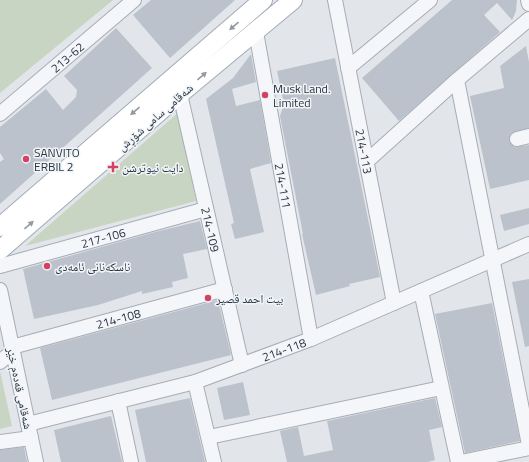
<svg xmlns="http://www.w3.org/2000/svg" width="529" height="462" viewBox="0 0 529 462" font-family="'Titillium Web','Noto Naskh Arabic',sans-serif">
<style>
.green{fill:#c8d5c2}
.building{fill:#bbc2cb}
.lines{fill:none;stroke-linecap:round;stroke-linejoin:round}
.minor-casing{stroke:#a7adb5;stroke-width:16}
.major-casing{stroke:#a0abb7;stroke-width:20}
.minor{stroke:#f5f6f9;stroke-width:14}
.major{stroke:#fff;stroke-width:18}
.oneway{fill:#949aa1}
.poi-dot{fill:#d44263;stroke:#f1f5f8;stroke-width:1.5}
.labels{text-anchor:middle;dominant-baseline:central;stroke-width:3;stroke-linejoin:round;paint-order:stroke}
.street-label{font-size:12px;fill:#293543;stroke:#f1f5f8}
.poi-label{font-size:12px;fill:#293543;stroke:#f1f5f8;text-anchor:start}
</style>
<rect width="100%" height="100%" fill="#e2e6eb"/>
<g class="green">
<path d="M 0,0 L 113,0 L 0,93 Z"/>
<path d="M 179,112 L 196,201 L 25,246 Z"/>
<path d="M 0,371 L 12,426 L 0,429 Z"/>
</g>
<g class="building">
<path d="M 151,0 L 235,0 L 170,58 L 133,15 Z"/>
<path d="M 452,0 L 517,0 L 516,11 L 512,20 L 497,3 L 484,15 L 500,32 L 399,121 L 362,78 Z"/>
<path d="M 116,28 L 152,68 L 0,204 L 0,162 L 4,159 L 0,153 L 0,127 L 46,89 L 63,110 L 76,97 L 77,90 L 64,76 Z"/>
<path d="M 526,46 L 529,62 L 529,128 L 511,133 L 509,141 L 515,147 L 529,145 L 529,180 L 490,189 L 470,96 L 504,88 L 500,66 Z"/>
<path d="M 251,54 L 256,82 L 232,89 L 236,106 L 260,100 L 271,163 L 250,169 L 264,232 L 235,239 L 231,224 L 234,223 L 206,99 L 233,78 Z"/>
<path d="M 335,58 L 380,277 L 349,284 L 350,286 L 316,295 L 302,234 L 303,234 L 280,116 L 284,104 L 277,71 Z"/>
<path d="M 529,208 L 529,224 L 504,231 L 500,215 Z"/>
<path d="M 200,221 L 207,249 L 183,254 L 188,278 L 172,282 L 173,287 L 142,294 L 142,291 L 98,305 L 34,319 L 23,269 L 155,232 Z"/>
<path d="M 529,279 L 529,346 L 525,347 L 512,282 Z"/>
<path d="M 218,300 L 231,355 L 52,400 L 40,348 Z"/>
<path d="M 492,303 L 520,441 L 465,453 L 435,314 Z"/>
<path d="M 243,382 L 250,415 L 224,420 L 217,388 Z"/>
<path d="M 190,398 L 205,462 L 146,462 L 135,410 Z"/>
<path d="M 435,398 L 442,427 L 429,430 L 435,460 L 428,462 L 287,462 L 280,431 L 298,427 L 304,456 L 333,450 L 327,421 Z"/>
<path d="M 111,416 L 122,462 L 61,462 L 54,430 Z"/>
<path d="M 24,447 L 27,462 L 0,462 L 0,450 Z"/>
</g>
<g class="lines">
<g class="minor-casing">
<g id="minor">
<path id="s1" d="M 335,0 L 394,303"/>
<path d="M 528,0 L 529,4"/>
<path id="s2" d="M 256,32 L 311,339"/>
<path d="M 348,68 L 430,0"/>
<path d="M 457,80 L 529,445"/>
<path id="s3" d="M 180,94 L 242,365"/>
<path id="s4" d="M 0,114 L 134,0"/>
<path d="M 517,139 L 529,136"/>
<path d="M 366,162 L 457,80 L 529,19"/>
<path id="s5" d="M 0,266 L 206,209"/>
<path d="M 0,290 L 36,462"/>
<path d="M 421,291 L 458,462"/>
<path id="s6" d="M 12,347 L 225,289"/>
<path d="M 0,362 L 13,351"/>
<path d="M 195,382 L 214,462"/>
<path d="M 118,401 L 131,462"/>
<path id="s7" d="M 28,424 L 195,382 L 311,339 L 529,244"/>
<path d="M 209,437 L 441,388"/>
<path d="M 0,442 L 31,438"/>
<path d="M 461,462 L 529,448"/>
</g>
</g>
<g class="major-casing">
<g id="major">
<path d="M 0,227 L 263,0"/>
<path d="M 0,250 L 180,94 L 293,0"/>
</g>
</g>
<use href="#minor" class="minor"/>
<use href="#major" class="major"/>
</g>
<defs><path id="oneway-solid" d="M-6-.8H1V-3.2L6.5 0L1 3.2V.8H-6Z"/></defs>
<g class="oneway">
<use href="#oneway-solid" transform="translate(234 26) rotate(139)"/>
<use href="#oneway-solid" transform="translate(202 76) rotate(-40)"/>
<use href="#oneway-solid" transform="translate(135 111) rotate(139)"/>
<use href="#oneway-solid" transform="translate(29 225) rotate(-41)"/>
</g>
<g class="poi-dot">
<circle cx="265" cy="95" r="4"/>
<circle cx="26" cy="159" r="4"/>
<path d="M111 161h4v4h4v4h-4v4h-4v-4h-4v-4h4z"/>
<circle cx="47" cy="266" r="4"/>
<circle cx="208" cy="298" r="4"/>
</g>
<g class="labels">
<g class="street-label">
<text stroke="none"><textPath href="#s4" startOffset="88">213-62</textPath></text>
<text transform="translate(155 117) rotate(-41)">شەقامی سامی شۆڕش</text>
<text stroke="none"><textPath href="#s1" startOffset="154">214-113</textPath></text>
<text stroke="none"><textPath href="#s2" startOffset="156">214-111</textPath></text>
<text stroke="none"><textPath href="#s3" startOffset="139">214-109</textPath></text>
<text stroke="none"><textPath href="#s5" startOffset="107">217-106</textPath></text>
<text stroke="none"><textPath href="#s6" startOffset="110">214-108</textPath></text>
<text stroke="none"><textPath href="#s7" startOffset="267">214-118</textPath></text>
<text transform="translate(20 388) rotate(78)">شەقامی قەدەم خێر</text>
</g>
<g class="poi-label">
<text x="273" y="88">Musk Land.<tspan x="273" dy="14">Limited</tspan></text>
<text x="34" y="152">SANVITO<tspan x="34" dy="14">ERBIL 2</tspan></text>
<text x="122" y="167">دايت نيوترشن</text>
<text x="55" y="266">ناسکەنانی ئامەدی</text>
<text x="216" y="298">بيت احمد قصير</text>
</g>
</g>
</svg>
